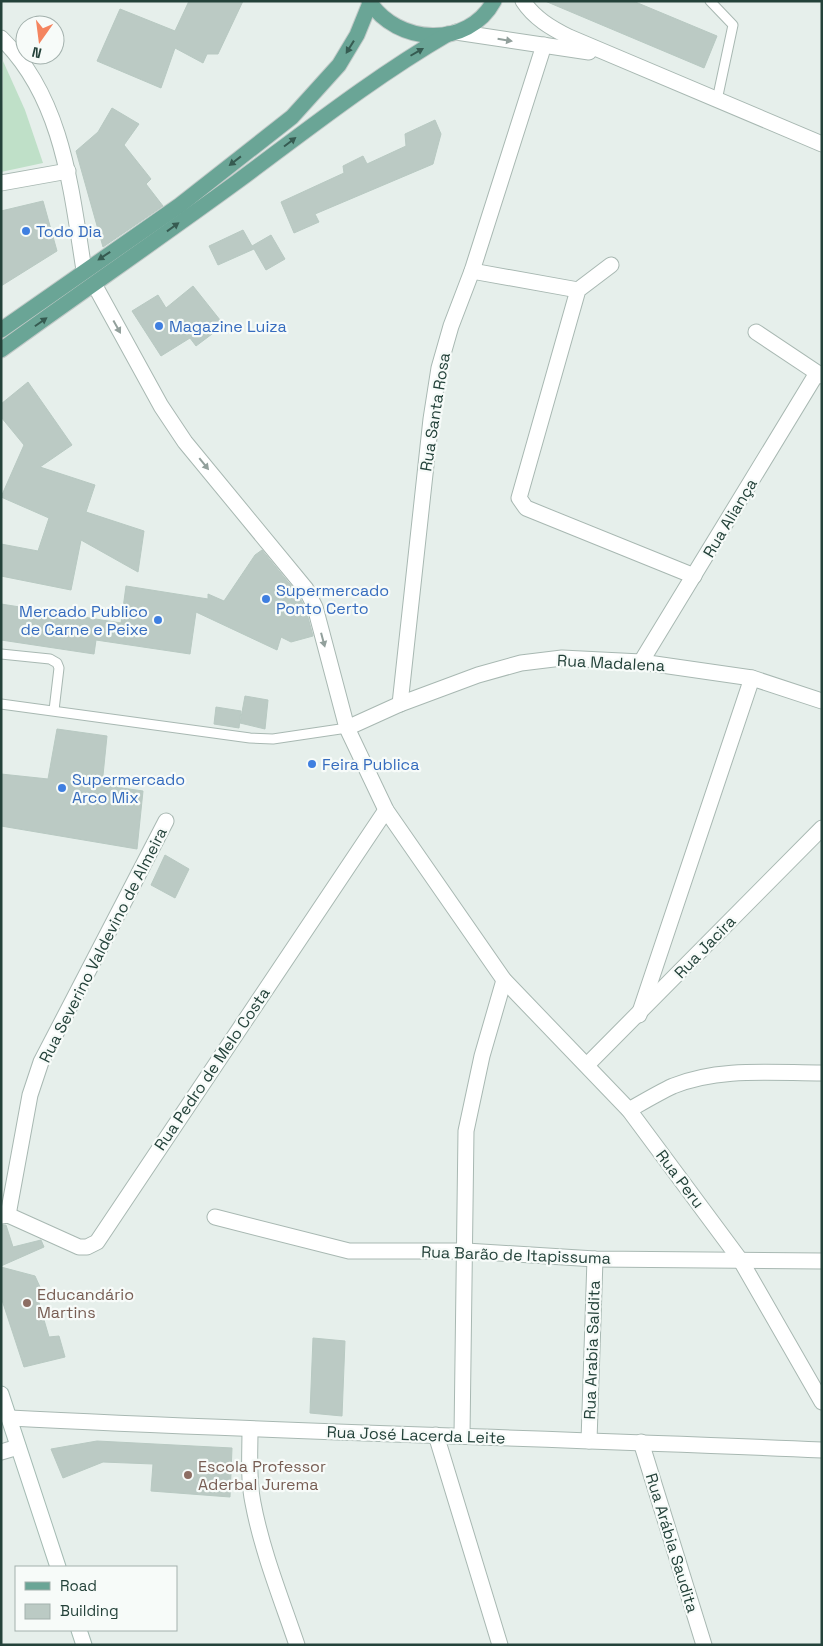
<svg xmlns="http://www.w3.org/2000/svg" width="823" height="1646" viewBox="0 0 823 1646" font-family="'Space Grotesk',sans-serif">
<style>
.green{fill:#bfe0c8}
.building{fill:#bbcac4;stroke:#b8c9c2}
.lines{fill:none;stroke-linecap:round;stroke-linejoin:round}
.service-casing{stroke:#a8b8b2;stroke-width:11}
.minor-casing{stroke:#a8b8b2;stroke-width:17}
.secondary-casing{stroke:#a4bbb3;stroke-width:17}
.primary-casing{stroke:#c2cac8;stroke-width:17}
.service{stroke:#fff;stroke-width:9}
.minor{stroke:#fff;stroke-width:15}
.secondary{stroke:#fff;stroke-width:15}
.primary{stroke:#6aa596;stroke-width:15}
.oneway{fill:#92a09c}
.oneway2{fill:#365b51}
.shop-dot{fill:#3f7fe0;stroke:#f7fbf9;stroke-width:2}
.education-dot{fill:#8d6e63;stroke:#f7fbf9;stroke-width:2}
.labels{text-anchor:middle;dominant-baseline:central;stroke-width:4.5;stroke-linejoin:round;paint-order:stroke}
.shop-label{font-size:16px;fill:#366cbe;stroke:#f7fbf9;text-anchor:start}
.street-label{font-size:16px;fill:#24423a;stroke:#f7fbf9}
.education-label{font-size:16px;fill:#785e54;stroke:#f7fbf9;text-anchor:start}
</style>
<rect width="100%" height="100%" fill="#e6efeb"/>
<path class="green" d="M 3,61 L 25,110 L 43,163 L 1,172 Z"/>
<g class="building">
<path d="M 189,1 L 243,1 L 218,54 L 207,54 L 203,63 L 175,48 L 161,88 L 97,61 L 120,9 L 175,31 Z"/>
<path d="M 545,1 L 633,1 L 717,36 L 704,68 Z"/>
<path d="M 112,108 L 139,124 L 124,145 L 151,179 L 146,184 L 163,206 L 103,247 L 76,151 L 98,132 Z"/>
<path d="M 435,120 L 441,134 L 433,164 L 315,214 L 319,222 L 294,233 L 281,202 L 344,173 L 343,166 L 363,156 L 367,164 L 406,146 L 405,134 Z"/>
<path d="M 43,201 L 57,251 L 1,286 L 1,211 Z"/>
<path d="M 243,230 L 252,246 L 271,235 L 285,259 L 266,270 L 254,249 L 218,265 L 209,246 Z"/>
<path d="M 193,286 L 224,325 L 196,346 L 190,338 L 161,356 L 132,311 L 158,295 L 166,308 Z"/>
<path d="M 28,382 L 72,445 L 40,467 L 95,485 L 86,512 L 144,531 L 138,572 L 81,540 L 71,590 L 1,576 L 1,544 L 38,551 L 49,518 L 1,497 L 24,445 L 1,417 L 1,404 Z"/>
<path d="M 262,550 L 298,594 L 306,610 L 313,636 L 291,642 L 281,637 L 277,650 L 196,612 L 190,654 L 96,640 L 94,654 L 1,640 L 1,604 L 121,623 L 126,586 L 208,599 L 208,594 L 224,601 L 255,555 Z"/>
<path d="M 245,696 L 268,700 L 265,729 L 240,723 Z"/>
<path d="M 216,707 L 241,711 L 239,728 L 214,724 Z"/>
<path d="M 57,729 L 107,736 L 102,785 L 143,791 L 137,849 L 1,826 L 1,774 L 48,779 Z"/>
<path d="M 165,855 L 189,869 L 175,898 L 151,885 Z"/>
<path d="M 1,1225 L 6,1225 L 13,1247 L 41,1240 L 44,1247 L 1,1266 Z"/>
<path d="M 1,1267 L 35,1276 L 40,1287 L 35,1289 L 49,1337 L 59,1336 L 65,1357 L 24,1367 L 1,1297 Z"/>
<path d="M 313,1338 L 345,1341 L 342,1416 L 310,1413 Z"/>
<path d="M 97,1441 L 232,1448 L 230,1497 L 151,1491 L 153,1464 L 103,1462 L 63,1478 L 51,1449 Z"/>
</g>
<g class="lines">
<g class="service-casing">
<g id="service">
<path d="M 710,1 L 733,25 L 717,100"/>
<path d="M 1,654 L 50,659 L 57,663 L 59,668 L 54,710"/>
<path d="M 1,704 L 250,738 L 273,739 L 347,728"/>
</g>
</g>
<g class="minor-casing">
<g id="minor">
<path d="M 523,1 C 534,18 551,28 569,37 L 822,144"/>
<path d="M 456,32 L 589,52"/>
<path d="M 1,38 C 63,98 71,189 84,270"/>
<path d="M 1,183 L 68,171"/>
<path d="M 611,265 L 578,290 L 519,498 L 526,508 L 694,576"/>
<path d="M 472,271 L 578,290"/>
<path d="M 94,284 L 161,406 L 185,442 L 306,589 L 315,607 L 347,728 L 386,810 L 504,980 L 629,1110 L 741,1261 L 822,1402"/>
<path d="M 756,332 L 822,376"/>
<path d="M 641,662 L 817,373"/>
<path d="M 400,704 L 431,419 L 439,368 L 451,326 L 472,271 L 544,45"/>
<path d="M 347,728 L 400,704 L 478,675 L 521,663 L 562,658 L 641,662 L 752,678 L 822,701"/>
<path d="M 639,1015 L 752,678"/>
<path d="M 587,1065 L 822,828"/>
<path d="M 629,1110 C 643,1102 658,1093 673,1086 C 719,1067 773,1073 822,1073"/>
<path d="M 8,1215 L 30,1095 L 41,1062 L 166,821"/>
<path d="M 1,1216 L 8,1215 L 79,1247 L 87,1247 L 97,1242 L 386,810"/>
<path d="M 215,1217 L 349,1251 L 466,1251 L 595,1259 L 822,1261"/>
<path d="M 10,1418 C 280,1432 551,1438 822,1450"/>
<path d="M 250,1430 C 250,1454 248,1479 253,1503 C 262,1551 281,1598 297,1645"/>
<path d="M 436,1435 L 500,1645"/>
<path d="M 462,1435 L 466,1131 L 482,1056 L 504,980"/>
<path d="M 589,1441 L 595,1259"/>
<path d="M 641,1442 L 704,1645"/>
<path d="M 1,1452 L 18,1447"/>
</g>
</g>
<g class="secondary-casing">
<g id="secondary">
<path d="M 1,1394 L 58,1567"/>
<path d="M 79,1630 L 84,1645"/>
</g>
</g>
<g class="primary-casing">
<g id="primary">
<path d="M 369,1 C 397,45 468,49 494,1"/>
<path d="M 1,330 L 180,205 L 292,117 L 339,65 L 357,35 L 370,3"/>
<path d="M 1,350 C 80,293 160,238 238,181 C 307,130 374,77 448,34"/>
</g>
</g>
<use href="#service" class="service"/>
<use href="#minor" class="minor"/>
<use href="#secondary" class="secondary"/>
<use href="#primary" class="primary"/>
</g>
<defs><path id="oneway-solid" d="M-6-.8H1V-3.2L6.5 0L1 3.2V.8H-6Z" transform="scale(1.25)"/></defs>
<g class="oneway">
<use href="#oneway-solid" transform="translate(505 40) rotate(9)"/>
<use href="#oneway-solid" transform="translate(117 327) rotate(61)"/>
<use href="#oneway-solid" transform="translate(204 464) rotate(51)"/>
<use href="#oneway-solid" transform="translate(323 640) rotate(75)"/>
</g>
<g class="oneway2">
<use href="#oneway-solid" transform="translate(350 47) rotate(122)"/>
<use href="#oneway-solid" transform="translate(417 52) rotate(-30)"/>
<use href="#oneway-solid" transform="translate(290 142) rotate(-37)"/>
<use href="#oneway-solid" transform="translate(235 161) rotate(142)"/>
<use href="#oneway-solid" transform="translate(173 227) rotate(-36)"/>
<use href="#oneway-solid" transform="translate(104 256) rotate(146)"/>
<use href="#oneway-solid" transform="translate(41 322) rotate(-35)"/>
</g>
<g class="shop-dot">
<circle cx="26" cy="231" r="5"/>
<circle cx="159" cy="326" r="5"/>
<circle cx="266" cy="599" r="5"/>
<circle cx="158" cy="620" r="5"/>
<circle cx="312" cy="764" r="5"/>
<circle cx="62" cy="788" r="5"/>
</g>
<g class="education-dot">
<circle cx="27" cy="1303" r="5"/>
<circle cx="188" cy="1475" r="5"/>
</g>
<g class="labels">
<g class="shop-label">
<text x="36" y="231">Todo Dia</text>
<text x="169" y="326">Magazine Luiza</text>
<text x="276" y="590">Supermercado<tspan x="276" dy="18">Ponto Certo</tspan></text>
<text x="148" y="611" text-anchor="end">Mercado Publico<tspan x="148" dy="18">de Carne e Peixe</tspan></text>
<text x="322" y="764">Feira Publica</text>
<text x="72" y="779">Supermercado<tspan x="72" dy="18">Arco Mix</tspan></text>
</g>
<g class="street-label">
<text transform="translate(435 412) rotate(-81)">Rua Santa Rosa</text>
<text transform="translate(730 518) rotate(-59)">Rua Aliança</text>
<text transform="translate(611 663) rotate(3)">Rua Madalena</text>
<text transform="translate(103 945) rotate(-63)">Rua Severino Valdevino de Almeira</text>
<text transform="translate(705 947) rotate(-46)">Rua Jacira</text>
<text transform="translate(212 1069) rotate(-56)">Rua Pedro de Melo Costa</text>
<text transform="translate(680 1179) rotate(53)">Rua Peru</text>
<text transform="translate(516 1255) rotate(2)">Rua Barão de Itapissuma</text>
<text transform="translate(592 1350) rotate(-88)">Rua Arabia Saldita</text>
<text transform="translate(416 1435) rotate(2)">Rua José Lacerda Leite</text>
<text transform="translate(672 1543) rotate(73)">Rua Arábia Saudita</text>
</g>
<g class="education-label">
<text x="37" y="1294">Educandário<tspan x="37" dy="18">Martins</tspan></text>
<text x="198" y="1466">Escola Professor<tspan x="198" dy="18">Aderbal Jurema</tspan></text>
</g>
</g>
<rect width="823" height="1646" fill="none" stroke="#24423a" stroke-width="5"/>
<rect x="15" y="1566" width="162" height="65" fill="#f7fbf9" stroke="#a3b1ad"/>
<rect x="25" y="1582" width="25" height="8" fill="#6aa596" stroke="#a3b1ad"/>
<text x="60" y="1591" font-size="15" fill="#24423a">Road</text>
<rect x="25" y="1604" width="25" height="15" fill="#bbcac4" stroke="#a3b1ad"/>
<text x="60" y="1616" font-size="15" fill="#24423a">Building</text>
<g transform="translate(40 40) rotate(194)"><circle r="24" fill="#f7fbf9" stroke="#a3b1ad"/>
<path d="M0-4L9 19L0 12L-9 19Z" fill="#f4845f"/>
<text y="-8" font-size="14" font-weight="bold" text-anchor="middle" fill="#24423a">N</text>
</g>
</svg>
